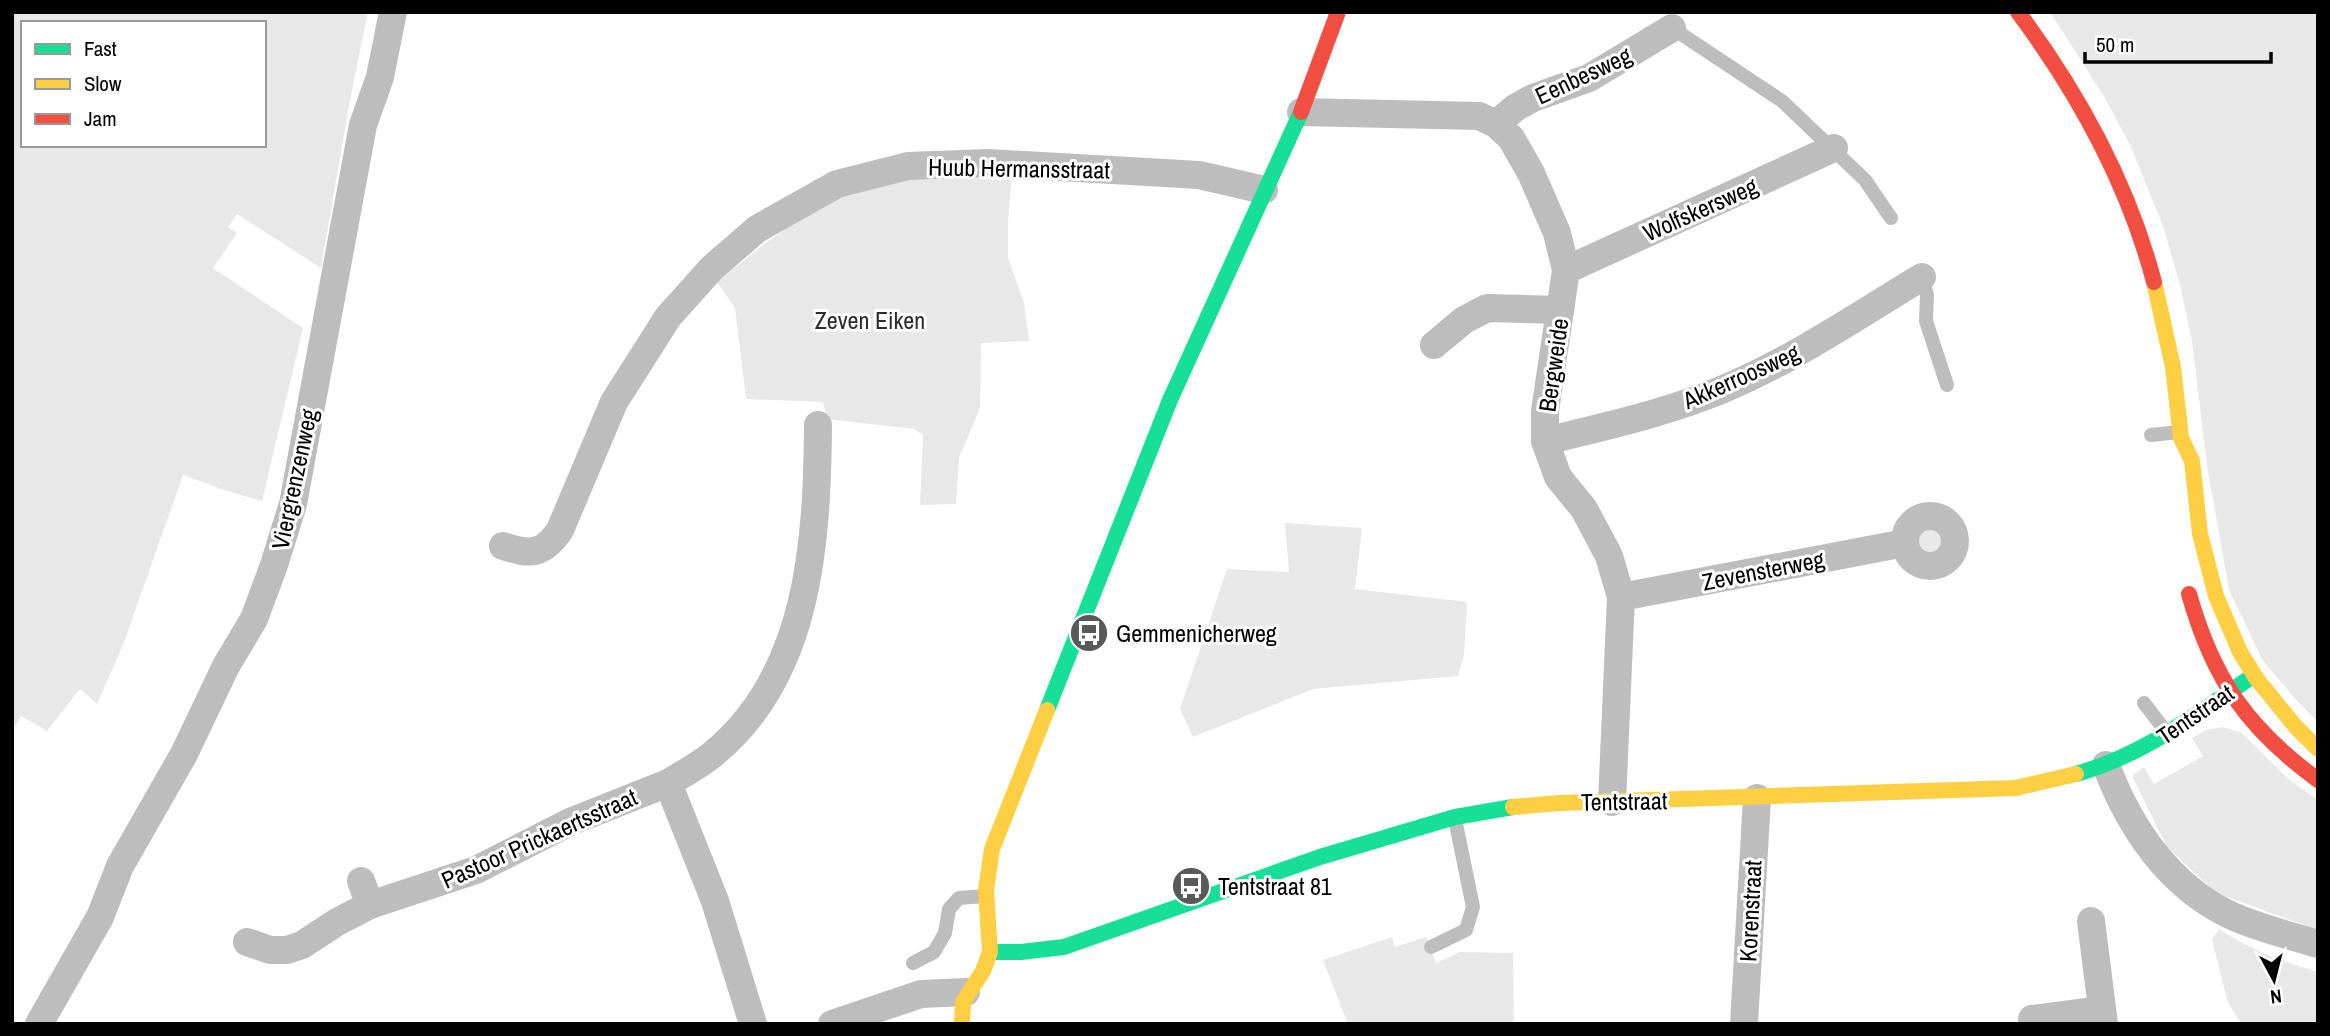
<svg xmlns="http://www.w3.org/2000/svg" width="2330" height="1036" viewBox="0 0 2330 1036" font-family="'Archivo Narrow',sans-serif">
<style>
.green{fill:#e8e8e8;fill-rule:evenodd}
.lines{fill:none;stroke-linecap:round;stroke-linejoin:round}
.lane{stroke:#bdbdbd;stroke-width:14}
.street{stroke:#bdbdbd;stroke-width:28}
.fast{stroke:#16e098;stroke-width:16}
.slow{stroke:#ffcf43;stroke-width:16}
.jam{stroke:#f24e42;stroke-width:16}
.labels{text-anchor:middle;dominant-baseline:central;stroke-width:6;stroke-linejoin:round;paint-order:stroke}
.street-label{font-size:24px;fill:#000;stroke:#fff}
.park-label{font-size:24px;fill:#2c2c2c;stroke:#fff}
.poi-label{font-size:24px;fill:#000;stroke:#fff;text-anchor:start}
</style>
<rect width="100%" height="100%" fill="#fff"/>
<g class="green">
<path d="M 12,12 L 368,12 L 350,100 L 321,268 L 237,214 L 228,227 L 237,233 L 213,268 L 303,328 L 262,501 L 224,490 L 183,475 L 123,645 L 97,704 L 80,689 L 47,731 L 21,716 L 12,732 ZM 23,23 L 264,23 L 264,145 L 23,145 Z"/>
<path d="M 2050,12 L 2318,12 L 2318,722 L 2298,702 L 2263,661 L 2229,590 L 2207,466 L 2192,341 L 2180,285 L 2163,226 L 2131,147 L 2105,98 Z"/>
<path d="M 969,174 L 1012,176 L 1008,221 L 1008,258 L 1024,303 L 1029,341 L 981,343 L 980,408 L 959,458 L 956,504 L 920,505 L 923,435 L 914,429 L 827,419 L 823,402 L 746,399 L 735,308 L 717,282 C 756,250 799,215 846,194 C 883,178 929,178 969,174 Z"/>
<path d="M 1285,523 L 1362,528 L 1355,589 L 1467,602 L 1464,655 L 1458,676 L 1313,689 L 1193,737 L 1180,709 L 1227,569 L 1289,572 Z"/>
<circle cx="1930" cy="541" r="13"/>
<path d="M 2223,727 L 2242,733 L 2287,778 L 2318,800 L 2318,930 L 2216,893 L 2167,847 L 2132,776 L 2144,767 L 2154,784 L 2203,756 L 2192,738 L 2206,730 Z"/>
<path d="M 2219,929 C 2250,949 2282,962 2318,972 L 2318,1024 L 2241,1024 L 2227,1000 L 2212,939 Z"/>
<path d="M 1392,937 L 1395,947 L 1426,937 L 1436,963 L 1460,952 L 1513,953 L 1514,1024 L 1348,1024 L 1323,960 Z"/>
</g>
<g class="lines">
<g class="lane">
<path d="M 1672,28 L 1782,101 L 1865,180 L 1891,218"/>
<path d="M 1922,277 L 1927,295 L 1926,321 L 1947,385"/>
<path d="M 2151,435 L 2179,432"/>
<path d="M 2144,703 L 2167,733"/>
<path d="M 1431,947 L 1466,930 L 1473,907 L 1455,819"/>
<path d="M 913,963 L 934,952 L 945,933 L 949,909 L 959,898 L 985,896"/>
</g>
<g class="street">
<path d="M 1301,112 L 1479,116 L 1496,124 L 1511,138 L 1531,173 L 1557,233 L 1566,270 L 1545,411 L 1545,441 L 1558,477 L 1584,509 L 1609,556 L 1621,597 L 1612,802"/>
<path d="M 1496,124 L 1515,108 L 1533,98 L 1589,78 L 1672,28"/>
<path d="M 1566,270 L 1834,148"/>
<path d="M 1434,345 L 1464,320 L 1487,308 L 1560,310"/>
<path d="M 1545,441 C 1599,428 1653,416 1706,396 C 1783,367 1852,319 1922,277"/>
<circle cx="1930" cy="541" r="25"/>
<path d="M 503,546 C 531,555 543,555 560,530 L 614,402 L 668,317 L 712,268 L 757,229 L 837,184 L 908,166 L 988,163 L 1199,175 L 1264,190"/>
<path d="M 1621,597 L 1905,543"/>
<path d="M 2106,765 C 2129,827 2169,886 2230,915 C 2258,928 2289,935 2318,944"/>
<path d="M 361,881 L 370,905 L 476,870 L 570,822 L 668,783"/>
<path d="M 2091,921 L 2104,1024"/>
<path d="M 247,942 L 270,950 L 287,950 L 302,945 L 337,922 L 370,905"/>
<path d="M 39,1024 L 100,917 L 120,866 L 184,754 L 226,666 L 254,619 L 274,565 L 293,504 L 363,125 L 380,77 L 393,12"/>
<path d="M 753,1024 L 715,901 L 668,783 C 683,774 700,765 713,754 C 810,675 817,541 818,425"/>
<path d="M 832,1024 L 921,994 L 966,992"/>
<path d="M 1744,1024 L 1757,798"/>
<path d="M 2032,1024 L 2032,1019 L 2102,1010"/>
</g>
<g class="fast">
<path d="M 1047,710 L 1170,400 L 1301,112"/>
<path d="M 2076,774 C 2146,754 2194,715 2253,676"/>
<path d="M 990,952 L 1021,952 L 1064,947 L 1320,857 L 1455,817 L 1513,807"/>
</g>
<g class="slow">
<path d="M 2154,282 L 2173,367 L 2181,438 L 2192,461 L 2200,534 L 2216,596 L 2240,652 L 2256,678 L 2295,726 L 2318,749"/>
<path d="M 1513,807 L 1559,803 L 2016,788 L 2076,774"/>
<path d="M 962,1024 L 963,1002 L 983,971 L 990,952 L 986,890 L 992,849 L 1047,710"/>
</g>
<g class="jam">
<path d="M 2018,12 C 2079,94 2128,183 2154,282"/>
<path d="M 1301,112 L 1338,12"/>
<path d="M 2189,594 C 2213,679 2247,728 2318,780"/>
</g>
</g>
<defs>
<g id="bus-disc" transform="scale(2.0125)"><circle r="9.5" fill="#595959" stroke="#fff"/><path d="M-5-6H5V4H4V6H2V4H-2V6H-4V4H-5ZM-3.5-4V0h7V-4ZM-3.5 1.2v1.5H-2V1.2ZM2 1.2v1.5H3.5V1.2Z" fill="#fff"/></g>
</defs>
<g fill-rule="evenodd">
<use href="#bus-disc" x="1089" y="633"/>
<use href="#bus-disc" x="1191" y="886"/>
</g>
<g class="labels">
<g class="street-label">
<text transform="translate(1583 75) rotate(-25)">Eenbesweg</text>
<text transform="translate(1019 168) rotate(1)">Huub Hermansstraat</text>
<text transform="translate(1700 209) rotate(-24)">Wolfskersweg</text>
<text transform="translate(1553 365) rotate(-82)">Bergweide</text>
<text transform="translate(1741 376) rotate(-24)">Akkerroosweg</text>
<text transform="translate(294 479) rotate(-78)">Viergrenzenweg</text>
<text transform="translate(1763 570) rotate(-11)">Zevensterweg</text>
<text transform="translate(2195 714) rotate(-34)">Tentstraat</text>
<text transform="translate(1624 801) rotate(-1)">Tentstraat</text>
<text transform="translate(539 838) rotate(-24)">Pastoor Prickaertsstraat</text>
<text transform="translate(1750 911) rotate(-87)">Korenstraat</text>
</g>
<g class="park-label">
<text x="870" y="320">Zeven Eiken</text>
</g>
<g class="poi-label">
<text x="1116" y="633">Gemmenicherweg</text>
<text x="1218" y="886">Tentstraat 81</text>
</g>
</g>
<rect width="2330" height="1036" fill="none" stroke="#000000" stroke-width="28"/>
<rect x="21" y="21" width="245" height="126" fill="#ffffff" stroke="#999999" stroke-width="2"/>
<rect x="35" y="44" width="35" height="10" fill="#16e098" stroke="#999999" stroke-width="2"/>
<text x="84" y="56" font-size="21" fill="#000000">Fast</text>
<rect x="35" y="79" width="35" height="10" fill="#ffcf43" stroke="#999999" stroke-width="2"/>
<text x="84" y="91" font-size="21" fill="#000000">Slow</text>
<rect x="35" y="114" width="35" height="10" fill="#f24e42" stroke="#999999" stroke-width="2"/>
<text x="84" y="126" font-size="21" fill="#000000">Jam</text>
<g transform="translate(2274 980) rotate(173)" stroke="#ffffff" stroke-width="5" paint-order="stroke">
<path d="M0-5L12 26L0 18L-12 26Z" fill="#000000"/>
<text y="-10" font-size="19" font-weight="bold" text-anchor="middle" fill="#000000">N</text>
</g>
<path d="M2085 52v10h186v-10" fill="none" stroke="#000000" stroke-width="3.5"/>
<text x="2096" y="52" font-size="21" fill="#000000" stroke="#ffffff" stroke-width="5" paint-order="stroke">50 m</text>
</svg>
